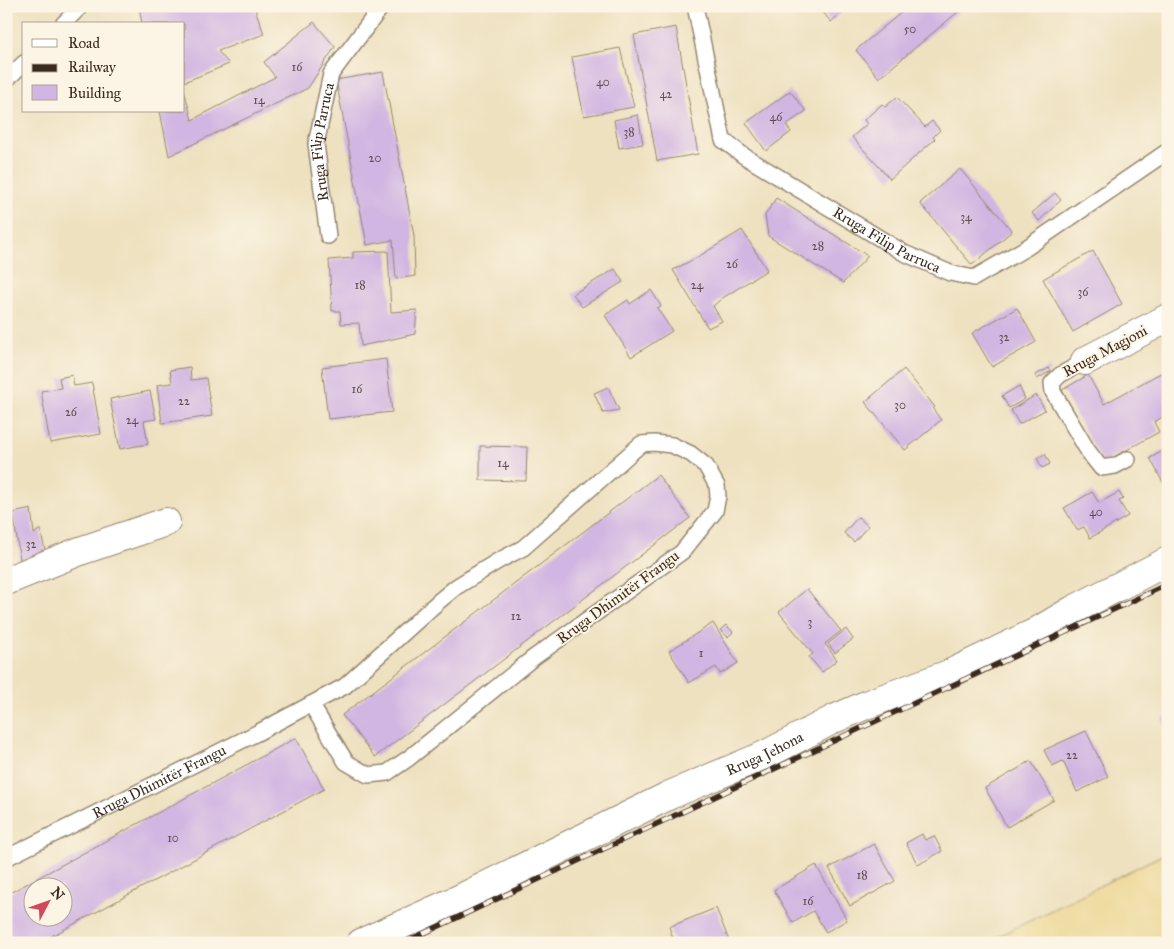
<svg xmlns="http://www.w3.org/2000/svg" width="1174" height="949" viewBox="0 0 1174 949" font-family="'IM FELL Great Primer',serif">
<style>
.sand{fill:#eeda9e;stroke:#94825e}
.building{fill:#d1b5e2;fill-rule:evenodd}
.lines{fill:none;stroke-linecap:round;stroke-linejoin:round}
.service-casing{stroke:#94866f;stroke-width:18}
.minor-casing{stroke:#94866f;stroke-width:30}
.service{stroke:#fff;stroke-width:15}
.minor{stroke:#fff;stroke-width:28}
.rail-casing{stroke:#3b2a1e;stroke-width:5.5}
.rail{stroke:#fcf5e5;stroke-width:4;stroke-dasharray:11;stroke-linecap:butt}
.labels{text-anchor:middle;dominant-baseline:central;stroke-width:4;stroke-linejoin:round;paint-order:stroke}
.number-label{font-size:12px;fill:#604d4f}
.street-label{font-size:15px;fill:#3b2a1e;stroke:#fcf5e5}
</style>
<rect width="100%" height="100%" fill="#fcf5e5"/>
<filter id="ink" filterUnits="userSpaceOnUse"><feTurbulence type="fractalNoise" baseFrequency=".02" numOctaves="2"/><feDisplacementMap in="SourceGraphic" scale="10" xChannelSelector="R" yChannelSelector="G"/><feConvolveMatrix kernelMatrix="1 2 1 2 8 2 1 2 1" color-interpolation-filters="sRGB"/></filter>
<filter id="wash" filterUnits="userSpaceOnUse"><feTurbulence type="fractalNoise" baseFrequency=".0096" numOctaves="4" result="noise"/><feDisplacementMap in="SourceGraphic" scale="20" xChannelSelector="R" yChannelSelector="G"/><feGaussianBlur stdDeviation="1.12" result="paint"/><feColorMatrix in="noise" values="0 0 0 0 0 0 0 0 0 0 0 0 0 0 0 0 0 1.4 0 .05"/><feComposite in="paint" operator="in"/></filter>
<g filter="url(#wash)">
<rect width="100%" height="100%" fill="#eee1c0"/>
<path class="sand" d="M 1168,852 L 1168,943 L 985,943 Z"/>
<g id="blocks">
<g class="building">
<path d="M 139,6 L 254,6 L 264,34 L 218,51 L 229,64 L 184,82 L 184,24 L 142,24 Z"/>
<path d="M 818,6 L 849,6 L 831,22 Z"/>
<path d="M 909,6 L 965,6 L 879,78 L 856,50 Z"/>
<path d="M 314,22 L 335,47 L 308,88 L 169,156 L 160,111 L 184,111 L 184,90 L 192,120 L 275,77 L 264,62 Z"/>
<path d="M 676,27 L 698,154 L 657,161 L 634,35 Z"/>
<path d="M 620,48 L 634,107 L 584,116 L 572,57 Z"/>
<path d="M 383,72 L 414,236 L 415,276 L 396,279 L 393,240 L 367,245 L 336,80 Z"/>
<path d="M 790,91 L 806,111 L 786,125 L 791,132 L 766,151 L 746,123 Z"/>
<path d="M 897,97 L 925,127 L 932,121 L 940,130 L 933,137 L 935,139 L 890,179 L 852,137 L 867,124 L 864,120 L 882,104 L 885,107 Z"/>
<path d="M 638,115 L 643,144 L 619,148 L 614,120 Z"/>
<path d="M 960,169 L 1012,231 L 972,265 L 920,203 Z"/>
<path d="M 1055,193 L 1061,200 L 1039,221 L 1032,213 Z"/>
<path d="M 776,198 L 868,256 L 843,283 L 768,236 L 765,215 Z"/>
<path d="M 742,230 L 767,270 L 721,299 L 713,306 L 722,321 L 708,328 L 673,270 L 696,258 Z"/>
<path d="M 388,251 L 391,312 L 417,310 L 415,334 L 361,346 L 359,323 L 341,324 L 340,311 L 332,311 L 329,260 L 353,258 L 353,252 Z"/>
<path d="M 1093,251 L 1122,304 L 1073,332 L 1043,279 Z"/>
<path d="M 615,269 L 623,282 L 582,307 L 573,294 Z"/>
<path d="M 651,290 L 661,306 L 657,308 L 672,331 L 631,357 L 605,315 L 628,300 L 630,304 Z"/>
<path d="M 1017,308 L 1036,342 L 992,367 L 972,333 Z"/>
<path d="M 386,359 L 392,412 L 328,419 L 322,367 Z"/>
<path d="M 190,367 L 191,380 L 206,378 L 212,416 L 162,423 L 157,385 L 172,383 L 170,370 Z"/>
<path d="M 1049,368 L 1051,371 L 1037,379 L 1035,375 Z"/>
<path d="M 904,369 L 935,407 L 933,409 L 941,420 L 905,450 L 865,402 Z"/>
<path d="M 1168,369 L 1168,414 L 1154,422 L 1159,432 L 1103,463 L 1062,390 L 1088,375 L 1104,404 Z"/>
<path d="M 72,375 L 74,386 L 92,383 L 101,434 L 50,443 L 41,391 L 61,388 L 59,378 Z"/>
<path d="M 1019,386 L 1025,399 L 1009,408 L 1002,396 Z"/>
<path d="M 608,387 L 619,410 L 603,413 L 594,393 Z"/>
<path d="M 150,391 L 156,419 L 144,421 L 148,444 L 120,449 L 110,399 Z"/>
<path d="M 1036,395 L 1045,410 L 1019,424 L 1011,410 Z"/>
<path d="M 480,446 L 527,447 L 526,481 L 480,480 Z"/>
<path d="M 1168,448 L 1168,492 L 1150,458 Z"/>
<path d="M 1045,454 L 1050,464 L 1042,468 L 1037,458 Z"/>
<path d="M 658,475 L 690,518 L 375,757 L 342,715 Z"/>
<path d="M 1092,492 L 1099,503 L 1119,492 L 1123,499 L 1119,501 L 1128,516 L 1090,538 L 1084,527 L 1077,530 L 1064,508 Z"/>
<path d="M 31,509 L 34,534 L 40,529 L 46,554 L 21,566 L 13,513 Z"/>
<path d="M 858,517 L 868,526 L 854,542 L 844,533 Z"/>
<path d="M 807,589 L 841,631 L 825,644 L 837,660 L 822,672 L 809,657 L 813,654 L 779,612 Z"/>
<path d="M 713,623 L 738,663 L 720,674 L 716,667 L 689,683 L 669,651 Z"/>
<path d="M 726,625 L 733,632 L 728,637 L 720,630 Z"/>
<path d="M 846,629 L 853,639 L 835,653 L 828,644 Z"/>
<path d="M 1168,716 L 1168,730 L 1162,719 Z"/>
<path d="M 1086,731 L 1108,777 L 1077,792 L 1063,761 L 1052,766 L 1044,750 Z"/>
<path d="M 296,738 L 324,789 L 39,943 L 6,943 L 6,895 ZM 32,886 L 62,886 L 62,916 L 32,916 Z"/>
<path d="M 1031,761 L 1054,800 L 1007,827 L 985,788 Z"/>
<path d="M 922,834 L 925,840 L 934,836 L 942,851 L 918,865 L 906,843 Z"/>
<path d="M 874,844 L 895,881 L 850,906 L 829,868 Z"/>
<path d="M 816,865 L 847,920 L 826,932 L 813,911 L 793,923 L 774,890 Z"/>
<path d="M 716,908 L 730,943 L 675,943 L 669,927 Z"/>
</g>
</g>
</g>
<g filter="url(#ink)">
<use href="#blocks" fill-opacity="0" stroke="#94866f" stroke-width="1"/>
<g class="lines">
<g class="service-casing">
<g id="service">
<path id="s1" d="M 695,6 L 723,140 L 744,156 L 904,253 L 950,273 L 974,278 L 1026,248 L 1168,151"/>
<path d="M 63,24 L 81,6"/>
<path d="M 6,80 L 24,63"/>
<path id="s2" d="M 328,236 L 316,144 L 331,74 L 382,6"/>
<path d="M 1085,361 L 1060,375 L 1052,383 L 1053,392 L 1088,451 L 1094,459 L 1101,468 L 1115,466 L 1128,459"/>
<path id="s3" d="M 6,858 L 257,733 L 345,686 L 439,601 L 456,587 L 498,561 L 523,548 L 641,444 L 654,443 L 672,445 L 691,454 L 706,466 L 717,486 L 718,496 L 715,511 L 682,552 L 533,658 L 409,758 L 387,773 L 368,775 L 346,762 L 311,704"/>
</g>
</g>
<g class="minor-casing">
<g id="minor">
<path d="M 1085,361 L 1168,318"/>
<path d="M 6,581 L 80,551 L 166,522"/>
<path id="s4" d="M 361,943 L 459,899 L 670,795 L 765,755 L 834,719 L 868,704 L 949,674 L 1036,632 L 1073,610 L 1168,561"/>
</g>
</g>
<use href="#service" class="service"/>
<use href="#minor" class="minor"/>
<g class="rail-casing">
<path id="rail" d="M 403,943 L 1168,584"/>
</g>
<use href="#rail" class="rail"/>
</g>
</g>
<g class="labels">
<g class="number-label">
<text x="910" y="29">50</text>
<text x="297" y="67">16</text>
<text x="603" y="82">40</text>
<text x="666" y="94">42</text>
<text x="259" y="100">14</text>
<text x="776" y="117">46</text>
<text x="629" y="132">38</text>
<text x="375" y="158">20</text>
<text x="966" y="217">34</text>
<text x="818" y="246">28</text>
<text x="732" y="264">26</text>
<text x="360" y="285">18</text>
<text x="697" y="285">24</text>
<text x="1083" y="292">36</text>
<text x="1004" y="337">32</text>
<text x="357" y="389">16</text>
<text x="184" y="401">22</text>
<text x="900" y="405">30</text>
<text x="71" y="412">26</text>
<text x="132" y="420">24</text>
<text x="503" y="463">14</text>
<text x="1096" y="512">40</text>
<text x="31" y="544">32</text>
<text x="516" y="616">12</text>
<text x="810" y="622">3</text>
<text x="701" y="653">1</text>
<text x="1072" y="755">22</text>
<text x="173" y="838">10</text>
<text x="862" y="875">18</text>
<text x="808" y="901">16</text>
</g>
<g class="street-label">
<text stroke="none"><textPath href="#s2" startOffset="95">Rruga Filip Parruca</textPath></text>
<text stroke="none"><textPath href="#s1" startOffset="329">Rruga Filip Parruca</textPath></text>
<text transform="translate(1105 351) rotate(-28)">Rruga Magjoni</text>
<text transform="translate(618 597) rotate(-36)">Rruga Dhimitër Frangu</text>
<text stroke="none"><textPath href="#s4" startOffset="446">Rruga Jehona</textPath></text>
<text stroke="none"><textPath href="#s3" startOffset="171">Rruga Dhimitër Frangu</textPath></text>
</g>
</g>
<rect width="1174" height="949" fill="none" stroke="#fcf5e5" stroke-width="25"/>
<rect x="22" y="22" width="162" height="90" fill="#fcf5e5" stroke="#afa495"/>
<rect x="32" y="39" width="25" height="8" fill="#ffffff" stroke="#afa495"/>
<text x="68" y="48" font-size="15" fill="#3b2a1e">Road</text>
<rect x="32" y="64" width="25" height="8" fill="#3b2a1e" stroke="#afa495"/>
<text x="68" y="72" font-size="15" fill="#3b2a1e">Railway</text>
<rect x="32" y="85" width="25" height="15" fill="#d1b5e2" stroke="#afa495"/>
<text x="68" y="98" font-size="15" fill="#3b2a1e">Building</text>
<g transform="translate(48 902) rotate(49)"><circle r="24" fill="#fcf5e5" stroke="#afa495"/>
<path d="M0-4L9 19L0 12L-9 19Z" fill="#d1495b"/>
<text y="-8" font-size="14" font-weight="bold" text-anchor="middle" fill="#3b2a1e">N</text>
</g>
</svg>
